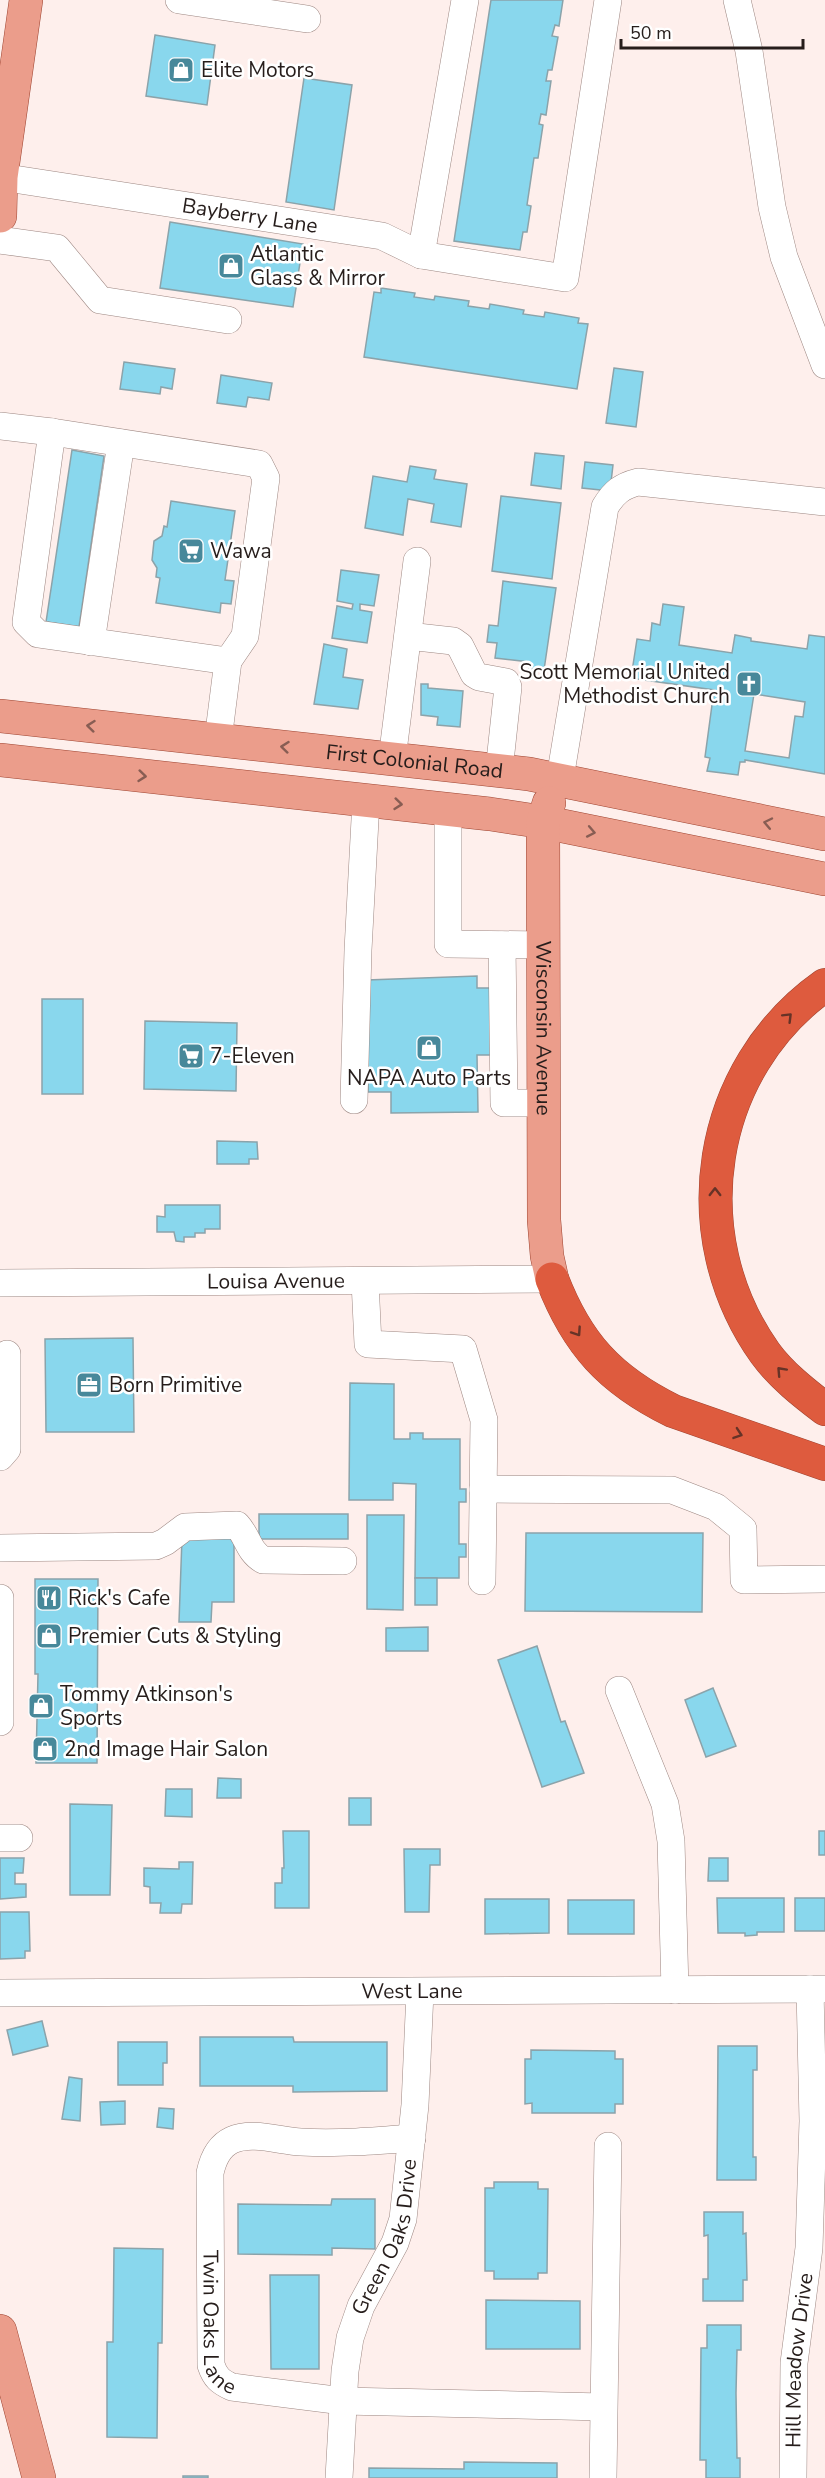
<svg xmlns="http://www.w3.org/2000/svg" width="825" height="2478" viewBox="0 0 825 2478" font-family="'Nunito Sans',sans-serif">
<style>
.building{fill:#89d7ed;stroke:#8ba3aa;stroke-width:1.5;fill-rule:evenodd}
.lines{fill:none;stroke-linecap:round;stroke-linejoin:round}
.minor-casing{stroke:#9d8782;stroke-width:28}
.major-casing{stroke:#9e4532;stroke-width:34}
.highway-casing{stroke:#9e4532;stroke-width:34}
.minor{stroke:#fff;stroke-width:27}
.major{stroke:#eb9d8b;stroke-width:33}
.highway{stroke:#de5b3e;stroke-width:33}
.oneway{stroke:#885d53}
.oneway2{stroke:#663327}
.labels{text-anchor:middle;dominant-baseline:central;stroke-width:5;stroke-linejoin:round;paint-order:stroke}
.poi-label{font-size:21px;fill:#261d1b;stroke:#fff;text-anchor:start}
.street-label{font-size:21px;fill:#261d1b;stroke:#fff}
</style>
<rect width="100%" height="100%" fill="#feefec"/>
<g class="building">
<path d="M 491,0 L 563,0 L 559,26 L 555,25 L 552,36 L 558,37 L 552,70 L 548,70 L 546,81 L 551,81 L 546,115 L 541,114 L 539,124 L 543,125 L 538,158 L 534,158 L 527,205 L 531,206 L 527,232 L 523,232 L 520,250 L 454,241 Z"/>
<path d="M 155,35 L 215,45 L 207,105 L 146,96 Z"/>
<path d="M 304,78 L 352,85 L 334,210 L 286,202 Z"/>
<path d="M 170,222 L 303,244 L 293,307 L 160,288 Z"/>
<path d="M 381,288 L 415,293 L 414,297 L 434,300 L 435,296 L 469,301 L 468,306 L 489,309 L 490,304 L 524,310 L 523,314 L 544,317 L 545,312 L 579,318 L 578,323 L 588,324 L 577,389 L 364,357 L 374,292 L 381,293 Z"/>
<path d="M 124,362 L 175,369 L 172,389 L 161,387 L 160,394 L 120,389 Z"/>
<path d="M 614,368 L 643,372 L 636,427 L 606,423 Z"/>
<path d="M 221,375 L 272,383 L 269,400 L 248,397 L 246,407 L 217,403 Z"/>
<path d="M 72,450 L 104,456 L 79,627 L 46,622 Z"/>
<path d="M 535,453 L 564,456 L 561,489 L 531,485 Z"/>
<path d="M 585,462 L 613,465 L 610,491 L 582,488 Z"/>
<path d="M 410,466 L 436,470 L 434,479 L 467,484 L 461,527 L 431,522 L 434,504 L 408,499 L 403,535 L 365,528 L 373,476 L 407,482 Z"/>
<path d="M 501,496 L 561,503 L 552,579 L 492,571 Z"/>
<path d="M 171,501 L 235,511 L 225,580 L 234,581 L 231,604 L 221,603 L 220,613 L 156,603 L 160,578 L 156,577 L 157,568 L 152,560 L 154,541 L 162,536 L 164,526 L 167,527 Z"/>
<path d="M 341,570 L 379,575 L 374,606 L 360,604 L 360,610 L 372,612 L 367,643 L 332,638 L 337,606 L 352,609 L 353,604 L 337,601 Z"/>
<path d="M 503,581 L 556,588 L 544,670 L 529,668 L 530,662 L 495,658 L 497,643 L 487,642 L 489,625 L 498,626 Z"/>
<path d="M 663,604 L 684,607 L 679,645 L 732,653 L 735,635 L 751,638 L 751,641 L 807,649 L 809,635 L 825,637 L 825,774 L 745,760 L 745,762 L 740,762 L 738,775 L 707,771 L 710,758 L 705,757 L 714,690 L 631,678 L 637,639 L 650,641 L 652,623 L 660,625 ZM 754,694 L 805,702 L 803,717 L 795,716 L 789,758 L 745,751 Z"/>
<path d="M 324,644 L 347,649 L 343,677 L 363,680 L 358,709 L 314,704 Z"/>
<path d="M 421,684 L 428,684 L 428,688 L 463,691 L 460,727 L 437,725 L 438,717 L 421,715 Z"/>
<path d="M 477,976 L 477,988 L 494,988 L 493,1055 L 477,1055 L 478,1112 L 391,1113 L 391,1092 L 368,1092 L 367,980 Z"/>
<rect x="42" y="999" width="41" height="95"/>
<path d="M 145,1021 L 237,1023 L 236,1091 L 144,1089 Z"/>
<path d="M 217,1141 L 257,1142 L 258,1159 L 249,1159 L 249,1164 L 217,1164 Z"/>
<path d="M 165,1205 L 220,1205 L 220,1229 L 205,1229 L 205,1233 L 195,1233 L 195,1237 L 184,1237 L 184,1242 L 176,1241 L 174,1232 L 157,1232 L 157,1216 L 165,1217 Z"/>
<path d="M 133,1338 L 134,1432 L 46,1432 L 45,1339 Z"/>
<path d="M 350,1383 L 394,1384 L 394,1439 L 410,1439 L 410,1433 L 423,1433 L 423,1439 L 460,1439 L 460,1489 L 466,1489 L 466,1502 L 459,1502 L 459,1544 L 466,1544 L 466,1557 L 459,1557 L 459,1578 L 415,1578 L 416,1484 L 393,1483 L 393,1500 L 349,1500 Z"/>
<rect x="259" y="1514" width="89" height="25"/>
<path d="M 367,1515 L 404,1515 L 403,1610 L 367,1609 Z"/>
<path d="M 526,1533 L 703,1533 L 702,1612 L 525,1611 Z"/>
<path d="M 182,1538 L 234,1538 L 234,1602 L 212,1602 L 211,1622 L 179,1622 Z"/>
<rect x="415" y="1578" width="22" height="27"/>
<path d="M 35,1579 L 98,1579 L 97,1763 L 36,1763 L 38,1674 L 35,1674 Z"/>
<path d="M 428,1627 L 428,1651 L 386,1651 L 386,1628 Z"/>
<path d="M 537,1646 L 561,1722 L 565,1721 L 584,1773 L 542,1787 L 498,1660 Z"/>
<path d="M 713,1688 L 736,1746 L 706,1757 L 685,1700 Z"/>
<path d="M 218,1778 L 241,1779 L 241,1798 L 217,1798 Z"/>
<path d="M 166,1789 L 192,1789 L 192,1817 L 165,1816 Z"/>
<rect x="349" y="1798" width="22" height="27"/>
<path d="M 70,1804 L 112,1805 L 110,1895 L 70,1895 Z"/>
<path d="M 283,1831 L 309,1831 L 309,1908 L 275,1908 L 275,1883 L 282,1883 L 282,1868 L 284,1868 Z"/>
<rect x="819" y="1831" width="6" height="24"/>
<path d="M 404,1849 L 440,1849 L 440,1865 L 430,1865 L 429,1912 L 405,1912 Z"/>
<path d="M 0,1858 L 24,1858 L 23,1873 L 15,1873 L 15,1884 L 26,1884 L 26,1897 L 0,1899 Z"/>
<path d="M 709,1858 L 728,1858 L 728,1881 L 708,1881 Z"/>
<path d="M 179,1862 L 193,1862 L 192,1904 L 182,1904 L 181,1913 L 160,1913 L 161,1903 L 150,1903 L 150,1887 L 144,1886 L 144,1868 L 179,1869 Z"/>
<path d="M 717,1898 L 784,1898 L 784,1932 L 757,1932 L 757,1935 L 745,1936 L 745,1933 L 718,1933 Z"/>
<rect x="795" y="1898" width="30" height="33"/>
<path d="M 485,1899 L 549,1899 L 549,1933 L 485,1934 Z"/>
<rect x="568" y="1900" width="66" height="34"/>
<path d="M 0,1912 L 29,1912 L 30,1951 L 25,1951 L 25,1958 L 0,1959 Z"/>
<path d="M 42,2021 L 48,2046 L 13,2055 L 7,2030 Z"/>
<path d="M 200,2037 L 293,2037 L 294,2042 L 387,2042 L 387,2091 L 293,2092 L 293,2086 L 200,2086 Z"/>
<path d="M 118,2042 L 167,2042 L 167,2063 L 163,2063 L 163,2085 L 118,2085 Z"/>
<path d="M 718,2046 L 757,2046 L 757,2070 L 753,2070 L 753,2157 L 756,2157 L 756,2180 L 717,2180 Z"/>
<path d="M 531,2050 L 615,2051 L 615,2059 L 623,2059 L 623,2104 L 615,2104 L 615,2113 L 532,2113 L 532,2103 L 525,2104 L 525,2059 L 531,2059 Z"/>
<path d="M 69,2077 L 82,2079 L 80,2121 L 62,2119 Z"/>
<path d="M 125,2101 L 125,2124 L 101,2125 L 100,2102 Z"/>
<path d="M 159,2108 L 174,2109 L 173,2129 L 157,2127 Z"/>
<path d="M 494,2182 L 538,2182 L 538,2189 L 548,2189 L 547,2273 L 538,2273 L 538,2279 L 494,2279 L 494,2271 L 485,2271 L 485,2188 L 494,2188 Z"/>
<path d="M 332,2199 L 375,2199 L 375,2249 L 332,2248 L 332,2255 L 238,2254 L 238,2204 L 331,2205 Z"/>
<path d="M 704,2212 L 743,2212 L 743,2234 L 746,2233 L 747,2280 L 743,2280 L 743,2301 L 703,2301 L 703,2279 L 708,2279 L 708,2235 L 704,2236 Z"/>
<path d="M 114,2248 L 163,2249 L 162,2343 L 158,2343 L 157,2438 L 107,2437 L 107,2342 L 113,2342 Z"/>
<path d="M 270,2275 L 319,2275 L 319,2369 L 271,2369 Z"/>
<path d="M 486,2300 L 580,2301 L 580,2349 L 486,2349 Z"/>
<path d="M 707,2325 L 741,2325 L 741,2350 L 737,2350 L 736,2393 L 737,2458 L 740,2458 L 740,2478 L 706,2478 L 706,2460 L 700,2460 L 701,2348 L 707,2348 Z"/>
<path d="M 464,2462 L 557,2463 L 557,2478 L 369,2478 L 369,2468 L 464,2469 Z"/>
<rect x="183" y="2476" width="25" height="2"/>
</g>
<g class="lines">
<g class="minor-casing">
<g id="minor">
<path d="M 179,0 L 307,19"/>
<path d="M 737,0 L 749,51 L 772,207 L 784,257 L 825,365"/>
<path id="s1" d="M 1,177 L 382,236 L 421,255 L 565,278 L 608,0"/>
<path d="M 0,240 L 57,248 L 100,300 L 228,320"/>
<path d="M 421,255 L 465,0"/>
<path d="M 0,426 L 52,432 L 259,464 L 266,478 L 245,636 L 228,661 L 218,740"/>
<path d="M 52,432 L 26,622 L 38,634 L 228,661"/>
<path d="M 408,636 L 453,641 L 460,646 L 474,674 L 479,677 L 506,682 L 508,687 L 499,771"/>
<path d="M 91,642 L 121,443"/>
<path d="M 392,759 L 417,561"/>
<path d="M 556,779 L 562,766 L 605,507 C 614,492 622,486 638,482 L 825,502"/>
<path d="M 448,810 L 448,944 L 544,945"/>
<path d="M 502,945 L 504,1103 L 546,1103"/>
<path d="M 354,1100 L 358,950 L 366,801"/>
<path d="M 365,1281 L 368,1344 L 463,1349 L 484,1420 L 482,1581"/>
<path id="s2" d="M 0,1283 L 552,1279"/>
<path d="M 0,1457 L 7,1449 L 7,1354"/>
<path d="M 483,1489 L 672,1490 L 716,1507 L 743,1529 L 744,1580 L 825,1579"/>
<path d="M 0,1548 L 156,1546 L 165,1542 L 185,1527 L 237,1525 C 248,1537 248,1551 263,1560 L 343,1561"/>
<path d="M 0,1598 L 0,1722"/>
<path d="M 619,1690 L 665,1804 L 671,1841 L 675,1990"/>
<path d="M 0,1838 L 19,1838"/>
<path id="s3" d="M 0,1993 L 825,1989"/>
<path id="s4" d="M 412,2138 C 375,2141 338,2144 301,2142 C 280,2141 252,2131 232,2140 C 219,2146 213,2159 210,2173 L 211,2365 C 215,2377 220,2382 232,2387 L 343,2401 L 603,2407"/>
<path id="s5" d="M 339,2478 L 345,2371 L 350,2338 L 361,2306 L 395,2243 L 403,2219 L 415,2105 L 420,1992"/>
<path d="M 603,2478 L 608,2146"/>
<path id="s6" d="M 793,2478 L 794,2363 L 809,2248 L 813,2121 L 810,1989"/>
</g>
</g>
<g class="major-casing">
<g id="major">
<path d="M 0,216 L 1,177 L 26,0"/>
<path id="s7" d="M 0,716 L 529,774 L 825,834"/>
<path d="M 0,760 L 490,814 L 543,822 L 825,879"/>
<path id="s8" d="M 549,803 L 543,822 L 544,1220 L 547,1256 L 552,1279"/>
<path d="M 0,2331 L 39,2478"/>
</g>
</g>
<g class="highway-casing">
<g id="highway">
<path d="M 825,985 C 706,1069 681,1235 765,1353 C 781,1375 804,1393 825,1409"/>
<path d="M 552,1279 C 577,1344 610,1380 673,1411 L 825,1464"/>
</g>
</g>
<use href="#minor" class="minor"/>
<use href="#major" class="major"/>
<use href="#highway" class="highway"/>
</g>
<defs><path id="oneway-chevron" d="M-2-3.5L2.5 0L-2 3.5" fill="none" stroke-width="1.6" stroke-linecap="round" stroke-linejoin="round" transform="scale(1.5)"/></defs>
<g class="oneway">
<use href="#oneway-chevron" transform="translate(91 726) rotate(-174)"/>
<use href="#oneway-chevron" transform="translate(285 747) rotate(-174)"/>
<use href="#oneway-chevron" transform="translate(142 776) rotate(6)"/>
<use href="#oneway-chevron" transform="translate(398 804) rotate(6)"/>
<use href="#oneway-chevron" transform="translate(768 823) rotate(-168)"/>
<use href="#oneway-chevron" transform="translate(591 832) rotate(11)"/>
</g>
<g class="oneway2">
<use href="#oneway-chevron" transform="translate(788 1017) rotate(-45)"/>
<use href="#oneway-chevron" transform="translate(715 1192) rotate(-90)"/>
<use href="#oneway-chevron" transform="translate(577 1332) rotate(56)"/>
<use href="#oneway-chevron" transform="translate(781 1371) rotate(-133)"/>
<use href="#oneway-chevron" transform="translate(738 1434) rotate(19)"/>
</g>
<defs>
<g id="shop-square" transform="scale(1.35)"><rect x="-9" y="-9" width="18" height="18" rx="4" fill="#47889a" stroke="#fff"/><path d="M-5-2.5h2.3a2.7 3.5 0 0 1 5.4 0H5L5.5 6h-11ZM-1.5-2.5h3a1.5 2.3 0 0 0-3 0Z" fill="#fff"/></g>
<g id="supermarket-square" transform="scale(1.35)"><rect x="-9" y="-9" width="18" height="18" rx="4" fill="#47889a" stroke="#fff"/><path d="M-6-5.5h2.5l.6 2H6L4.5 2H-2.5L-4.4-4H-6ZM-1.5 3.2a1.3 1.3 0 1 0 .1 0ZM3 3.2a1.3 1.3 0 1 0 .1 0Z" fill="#fff"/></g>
<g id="church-square" transform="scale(1.35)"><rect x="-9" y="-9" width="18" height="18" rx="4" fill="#47889a" stroke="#fff"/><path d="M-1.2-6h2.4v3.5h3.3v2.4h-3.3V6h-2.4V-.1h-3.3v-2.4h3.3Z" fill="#fff"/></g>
<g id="office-square" transform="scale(1.35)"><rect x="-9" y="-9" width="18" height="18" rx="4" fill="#47889a" stroke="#fff"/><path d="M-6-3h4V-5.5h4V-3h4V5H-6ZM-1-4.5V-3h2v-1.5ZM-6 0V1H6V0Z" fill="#fff"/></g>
<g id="restaurant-square" transform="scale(1.35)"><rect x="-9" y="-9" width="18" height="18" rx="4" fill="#47889a" stroke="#fff"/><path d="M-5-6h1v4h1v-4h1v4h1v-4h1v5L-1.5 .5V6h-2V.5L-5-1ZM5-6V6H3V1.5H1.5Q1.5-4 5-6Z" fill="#fff"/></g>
</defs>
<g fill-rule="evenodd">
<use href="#shop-square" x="181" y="70"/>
<use href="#shop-square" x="231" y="266"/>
<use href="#supermarket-square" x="191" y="551"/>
<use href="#church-square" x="749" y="684"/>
<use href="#shop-square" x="429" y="1048"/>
<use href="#supermarket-square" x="191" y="1056"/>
<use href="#office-square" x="89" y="1385"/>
<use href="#restaurant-square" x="49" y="1598"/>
<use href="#shop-square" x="49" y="1636"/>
<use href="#shop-square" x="41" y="1706"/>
<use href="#shop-square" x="45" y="1749"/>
</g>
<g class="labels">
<g class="poi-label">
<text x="201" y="70">Elite Motors</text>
<text x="250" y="254">Atlantic<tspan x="250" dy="24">Glass &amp; Mirror</tspan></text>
<text x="210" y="551">Wawa</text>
<text x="730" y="672" text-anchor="end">Scott Memorial United<tspan x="730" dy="24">Methodist Church</tspan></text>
<text x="210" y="1056">7-Eleven</text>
<text x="429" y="1078" text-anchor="middle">NAPA Auto Parts</text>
<text x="109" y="1385">Born Primitive</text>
<text x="68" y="1598">Rick's Cafe</text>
<text x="68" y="1636">Premier Cuts &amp; Styling</text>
<text x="60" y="1694">Tommy Atkinson's<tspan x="60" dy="24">Sports</tspan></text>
<text x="64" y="1749">2nd Image Hair Salon</text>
</g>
<g class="street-label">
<text stroke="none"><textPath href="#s1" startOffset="252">Bayberry Lane</textPath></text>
<text stroke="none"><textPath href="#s7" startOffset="417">First Colonial Road</textPath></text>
<text stroke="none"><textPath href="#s8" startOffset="226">Wisconsin Avenue</textPath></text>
<text stroke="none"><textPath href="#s2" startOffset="276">Louisa Avenue</textPath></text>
<text stroke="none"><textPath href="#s3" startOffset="412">West Lane</textPath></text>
<text stroke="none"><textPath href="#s5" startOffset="249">Green Oaks Drive</textPath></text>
<text stroke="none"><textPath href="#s4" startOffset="374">Twin Oaks Lane</textPath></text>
<text stroke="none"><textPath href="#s6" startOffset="118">Hill Meadow Drive</textPath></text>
</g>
</g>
<path d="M621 39v9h182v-9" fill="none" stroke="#261d1b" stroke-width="3"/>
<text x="630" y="39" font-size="18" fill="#261d1b" stroke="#ffffff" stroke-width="4.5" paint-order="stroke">50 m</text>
</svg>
